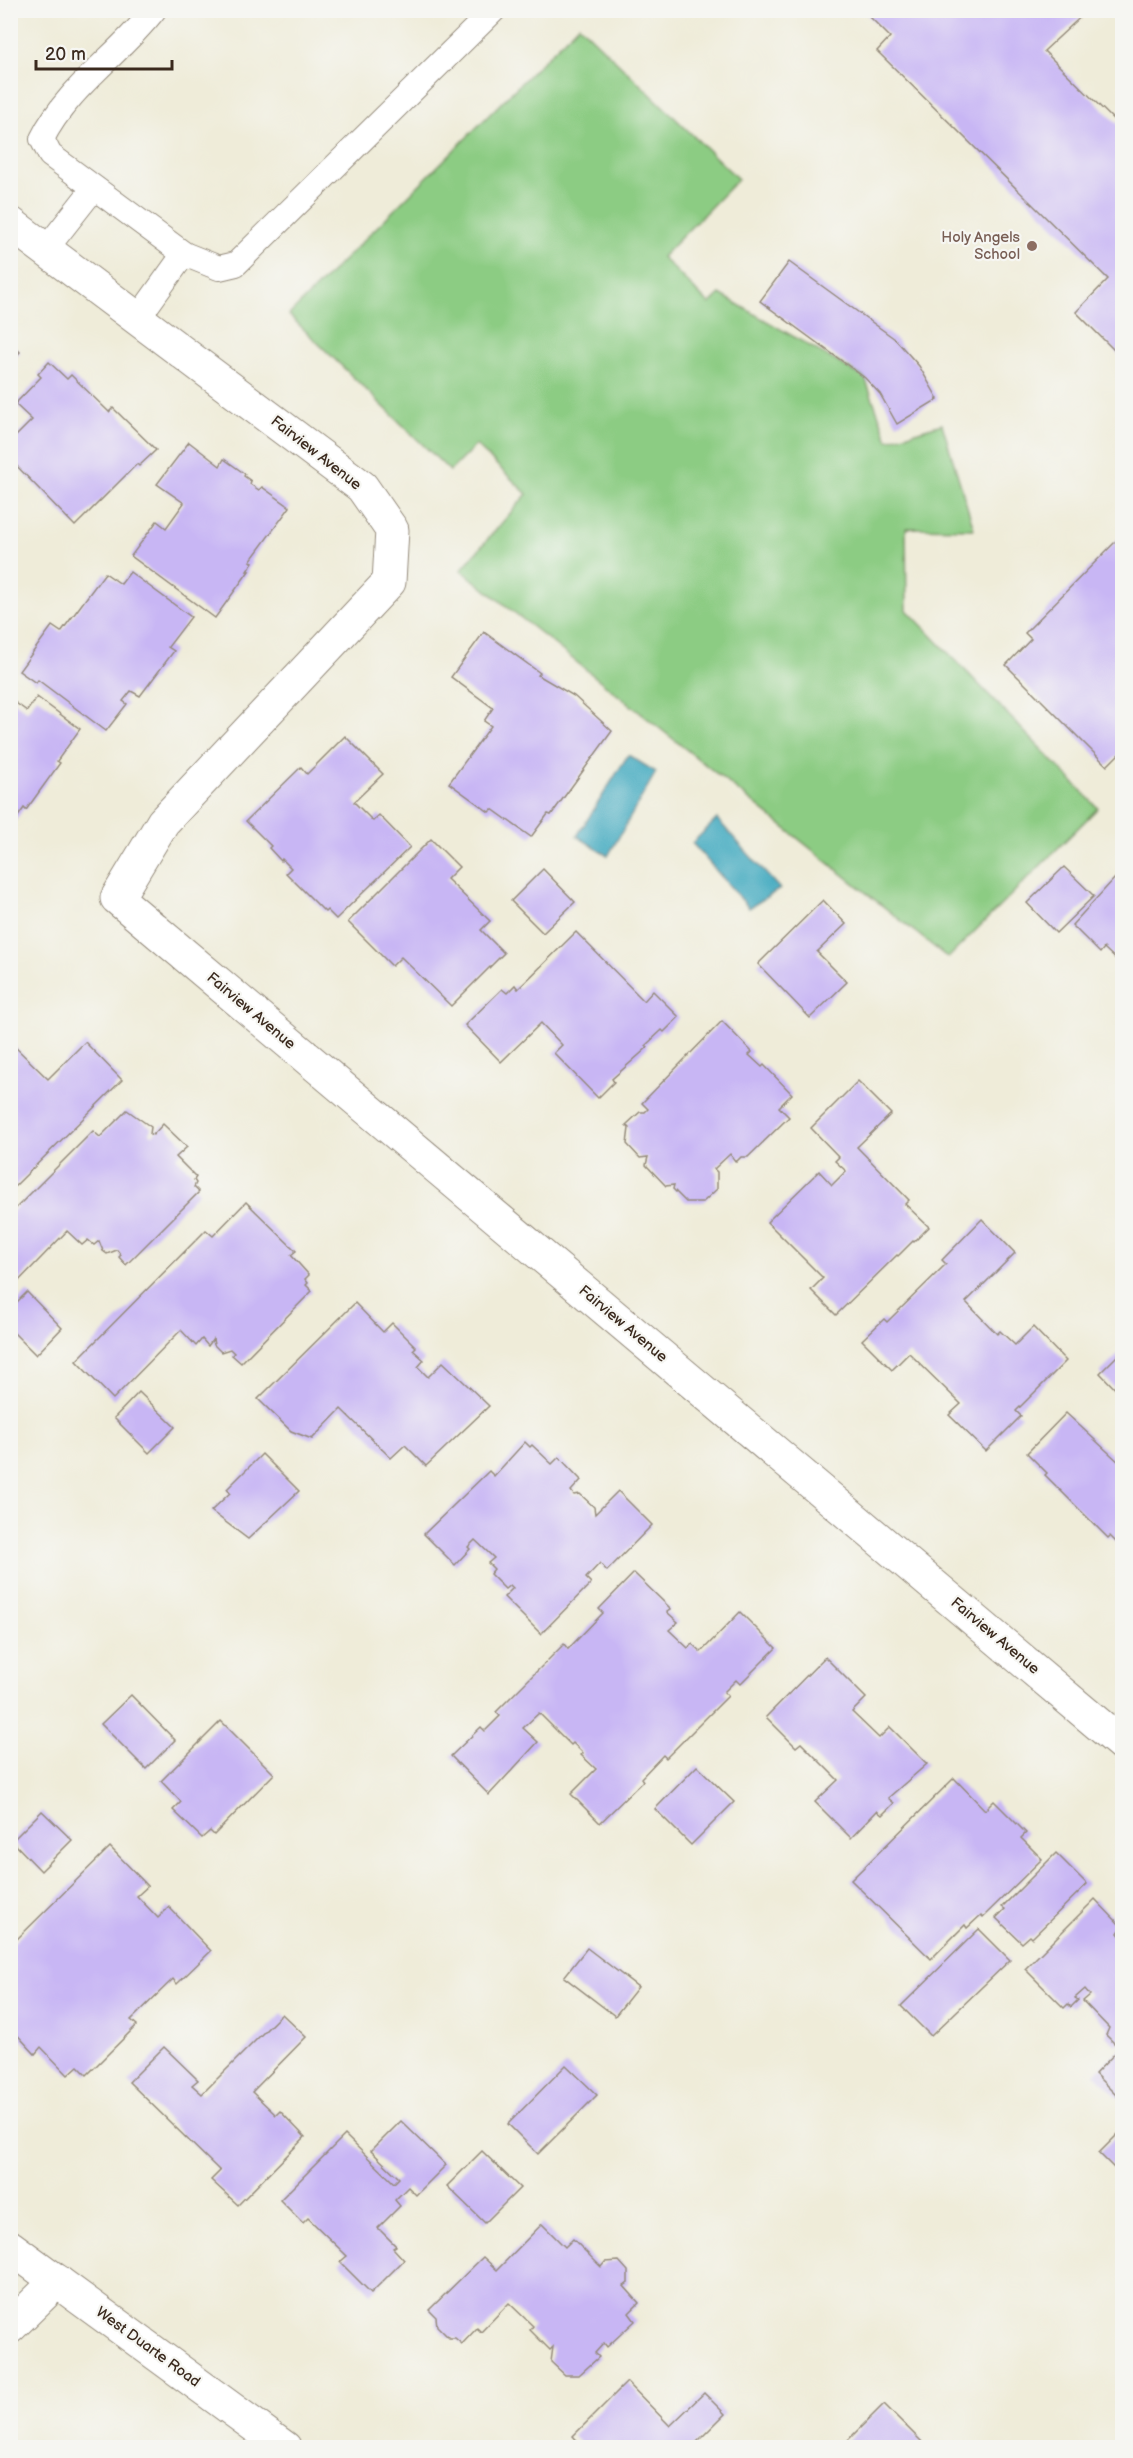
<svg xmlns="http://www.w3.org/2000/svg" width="1133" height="2458" viewBox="0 0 1133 2458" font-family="'Balsamiq Sans',sans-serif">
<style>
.green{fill:#8ccc83;stroke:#647b50;stroke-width:1.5}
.water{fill:#40a9bf;stroke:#3e6a6e;stroke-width:1.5}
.building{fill:#c8b6f4}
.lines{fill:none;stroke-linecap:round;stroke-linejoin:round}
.service-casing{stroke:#958b7c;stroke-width:26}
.minor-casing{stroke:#958b7c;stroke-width:35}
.tertiary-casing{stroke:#958b7c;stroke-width:35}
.secondary-casing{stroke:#958b7c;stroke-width:35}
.service{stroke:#fff;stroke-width:24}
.minor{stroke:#fff;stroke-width:33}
.tertiary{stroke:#fff;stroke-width:33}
.secondary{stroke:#fff;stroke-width:33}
.education-dot{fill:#8d6e63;stroke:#f6f6f2;stroke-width:2}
.labels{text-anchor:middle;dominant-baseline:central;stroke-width:4.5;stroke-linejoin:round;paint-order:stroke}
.education-label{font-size:15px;fill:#785e54;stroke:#f6f6f2;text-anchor:end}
.street-label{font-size:15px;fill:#3b2a1e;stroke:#f6f6f2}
</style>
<rect width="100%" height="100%" fill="#f6f6f2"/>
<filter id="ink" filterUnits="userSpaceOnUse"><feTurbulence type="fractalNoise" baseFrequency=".0167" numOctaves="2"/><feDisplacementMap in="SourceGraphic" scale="12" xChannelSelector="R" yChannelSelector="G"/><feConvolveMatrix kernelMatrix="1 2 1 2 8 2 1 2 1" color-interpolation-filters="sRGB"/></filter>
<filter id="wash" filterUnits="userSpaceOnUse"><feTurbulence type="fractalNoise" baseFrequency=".008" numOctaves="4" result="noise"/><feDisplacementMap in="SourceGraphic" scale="24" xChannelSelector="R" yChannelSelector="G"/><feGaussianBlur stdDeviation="1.35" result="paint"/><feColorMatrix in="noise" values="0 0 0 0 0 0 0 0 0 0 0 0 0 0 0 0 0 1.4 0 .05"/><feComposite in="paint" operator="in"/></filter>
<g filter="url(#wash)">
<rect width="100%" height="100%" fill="#efecd9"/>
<path class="green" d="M 579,25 L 738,179 L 662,257 L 709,304 L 720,294 L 865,378 L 888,440 L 942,424 L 974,529 L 906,528 L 907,610 L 1098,808 L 948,958 L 461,570 L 527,494 L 476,445 L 450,471 L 289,315 Z"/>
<g class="water">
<path d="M 628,755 L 656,772 L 608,856 L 577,836 Z"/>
<path d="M 717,819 L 780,889 L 749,908 L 692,843 Z"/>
</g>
<g id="blocks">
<g class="building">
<path d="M 863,10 L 1088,10 L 1044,51 L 1122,128 L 1122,358 L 1076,312 L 1108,279 L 877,51 L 890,37 Z"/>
<path d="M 789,262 L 895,339 L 919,366 L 938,399 L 897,424 L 880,394 L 865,378 L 760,301 Z"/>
<path d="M 10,342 L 20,352 L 10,362 Z"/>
<path d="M 49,362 L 67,379 L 71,375 L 109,412 L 113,408 L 156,450 L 139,466 L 137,464 L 75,526 L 10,459 L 10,442 L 32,420 L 15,404 L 41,377 L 38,374 Z"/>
<path d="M 189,442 L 220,466 L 224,459 L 245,474 L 244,476 L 251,481 L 250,484 L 259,490 L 262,487 L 290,507 L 250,561 L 253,562 L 247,571 L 249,571 L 215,618 L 131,556 L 157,521 L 166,528 L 184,503 L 157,484 Z"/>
<path d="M 1122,535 L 1122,751 L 1107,766 L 1006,665 L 1031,639 L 1025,633 Z"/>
<path d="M 130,572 L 191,617 L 168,647 L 174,651 L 140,696 L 131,691 L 123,701 L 127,704 L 106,731 L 38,680 L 36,683 L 19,671 L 52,626 L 61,632 L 105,573 L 121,584 Z"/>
<path d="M 484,632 L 540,673 L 538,675 L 574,696 L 612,731 L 551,815 L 548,814 L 531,837 L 492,809 L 489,812 L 449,783 L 491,726 L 484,721 L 493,708 L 451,677 Z"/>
<path d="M 37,697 L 80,729 L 57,761 L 60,763 L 26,810 L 24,808 L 14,822 L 10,820 L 10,699 L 27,711 Z"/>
<path d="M 345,736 L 383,774 L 354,802 L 373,821 L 379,815 L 410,847 L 336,919 L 327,910 L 325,912 L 286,873 L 291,868 L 282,859 L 281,861 L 269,848 L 271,846 L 246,821 L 301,767 L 307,774 Z"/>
<path d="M 431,839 L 459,867 L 447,879 L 490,921 L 481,930 L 504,953 L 451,1006 L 401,957 L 392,966 L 348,922 Z"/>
<path d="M 1064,867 L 1094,896 L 1056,933 L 1027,903 Z"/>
<path d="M 543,869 L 575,902 L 543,933 L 511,901 Z"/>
<path d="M 1115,878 L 1122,885 L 1122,965 L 1104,948 L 1100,953 L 1072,925 Z"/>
<path d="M 823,900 L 846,924 L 817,952 L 847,982 L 810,1018 L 758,964 Z"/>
<path d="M 576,932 L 644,1001 L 653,991 L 679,1017 L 664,1032 L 662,1030 L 646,1045 L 648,1047 L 612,1079 L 614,1082 L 598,1098 L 554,1053 L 562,1045 L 541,1023 L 501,1062 L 465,1025 L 502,989 L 507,993 L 515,985 L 518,989 Z"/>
<path d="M 722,1021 L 752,1052 L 749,1055 L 762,1067 L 764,1065 L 792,1094 L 779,1107 L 789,1117 L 748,1157 L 741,1157 L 736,1162 L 730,1154 L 714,1169 L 717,1172 L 717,1189 L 703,1202 L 686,1202 L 673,1189 L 674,1185 L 666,1186 L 646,1165 L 648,1157 L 640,1158 L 627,1144 L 629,1128 L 626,1125 L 640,1112 L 645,1112 L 648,1109 L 642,1103 Z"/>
<path d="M 10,1042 L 48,1079 L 85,1042 L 122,1080 L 10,1191 Z"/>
<path d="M 858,1081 L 891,1114 L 857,1147 L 909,1200 L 905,1204 L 929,1227 L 914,1242 L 913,1241 L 898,1256 L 897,1255 L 836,1315 L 811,1290 L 823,1278 L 767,1222 L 819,1171 L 832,1185 L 846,1171 L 835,1161 L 839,1157 L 811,1128 Z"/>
<path d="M 127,1110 L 151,1127 L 150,1134 L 153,1135 L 163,1124 L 187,1147 L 176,1157 L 196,1177 L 194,1180 L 196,1183 L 194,1187 L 199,1192 L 126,1265 L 119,1257 L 121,1255 L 117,1250 L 107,1254 L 103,1251 L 99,1241 L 94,1245 L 88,1240 L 82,1245 L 67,1231 L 10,1290 L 10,1214 L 93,1131 L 100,1137 Z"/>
<path d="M 246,1202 L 296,1251 L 291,1255 L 309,1275 L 305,1279 L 308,1283 L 306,1285 L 312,1291 L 241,1363 L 232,1355 L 234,1353 L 230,1349 L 221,1352 L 214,1345 L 213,1339 L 208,1346 L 202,1339 L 196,1346 L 181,1330 L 113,1399 L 76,1361 L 206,1230 L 213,1236 Z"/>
<path d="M 982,1219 L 1015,1253 L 966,1302 L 997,1334 L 1000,1331 L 1015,1345 L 1033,1327 L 1066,1361 L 1016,1411 L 1021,1416 L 986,1451 L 949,1415 L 961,1404 L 909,1353 L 892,1370 L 862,1340 L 884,1319 L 887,1322 L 946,1264 L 942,1260 Z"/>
<path d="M 27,1292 L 62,1328 L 36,1355 L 10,1329 L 10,1309 Z"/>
<path d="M 355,1303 L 383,1332 L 392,1323 L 416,1347 L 413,1350 L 424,1360 L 418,1367 L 428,1377 L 443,1362 L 489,1406 L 426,1466 L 405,1445 L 391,1458 L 341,1409 L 312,1439 L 291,1431 L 258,1399 Z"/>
<path d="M 1122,1351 L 1122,1396 L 1100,1373 Z"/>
<path d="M 139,1392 L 175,1427 L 149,1453 L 114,1418 Z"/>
<path d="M 1066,1413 L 1122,1465 L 1122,1548 L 1110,1536 L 1108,1538 L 1045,1475 L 1047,1473 L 1027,1453 Z"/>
<path d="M 525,1442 L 530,1447 L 532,1445 L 552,1464 L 559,1457 L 581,1480 L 571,1491 L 574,1495 L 580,1494 L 594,1507 L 595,1514 L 618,1491 L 652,1525 L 607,1571 L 600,1563 L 586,1578 L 591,1583 L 541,1634 L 504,1597 L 513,1588 L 510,1585 L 505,1589 L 490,1574 L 494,1569 L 488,1563 L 494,1558 L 475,1540 L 468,1547 L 470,1549 L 455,1565 L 424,1534 L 489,1471 L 494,1476 Z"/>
<path d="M 262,1454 L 299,1491 L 248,1539 L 211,1511 L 230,1493 L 227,1489 Z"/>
<path d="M 634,1573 L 671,1609 L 667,1612 L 678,1622 L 669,1630 L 688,1648 L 692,1644 L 701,1652 L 740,1612 L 776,1648 L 740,1684 L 736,1680 L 724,1692 L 728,1696 L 666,1758 L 663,1755 L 641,1778 L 643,1781 L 600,1823 L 571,1794 L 596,1769 L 581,1755 L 583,1753 L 573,1743 L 571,1745 L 539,1713 L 523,1728 L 538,1742 L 489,1795 L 451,1756 L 481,1727 L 485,1731 L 500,1716 L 496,1712 L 564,1644 L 568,1649 L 603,1613 L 599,1609 Z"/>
<path d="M 825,1657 L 866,1698 L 852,1712 L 879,1738 L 890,1727 L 927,1764 L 888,1798 L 894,1803 L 882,1815 L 877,1811 L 851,1838 L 815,1802 L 838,1780 L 801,1743 L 796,1747 L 766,1717 Z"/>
<path d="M 131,1695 L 175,1740 L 146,1769 L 101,1724 Z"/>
<path d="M 221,1721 L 274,1774 L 214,1835 L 210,1831 L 202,1838 L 173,1810 L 181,1802 L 161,1781 Z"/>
<path d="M 697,1766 L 734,1802 L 691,1845 L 655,1809 Z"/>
<path d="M 954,1778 L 985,1810 L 994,1801 L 1026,1833 L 1021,1838 L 1042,1859 L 983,1917 L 981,1915 L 967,1928 L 965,1925 L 931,1959 L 851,1880 Z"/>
<path d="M 42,1811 L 72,1840 L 41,1871 L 12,1841 Z"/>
<path d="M 110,1847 L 148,1886 L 137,1896 L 158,1918 L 169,1907 L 211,1951 L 177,1984 L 173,1979 L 131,2020 L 137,2025 L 87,2075 L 78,2066 L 68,2075 L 41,2047 L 35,2054 L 10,2027 L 10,1946 Z"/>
<path d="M 1056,1853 L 1087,1884 L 1032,1938 L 1030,1936 L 1022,1943 L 996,1918 L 1005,1909 L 1002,1907 Z"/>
<path d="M 1095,1899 L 1122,1927 L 1118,1933 L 1122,1938 L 1122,2041 L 1121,2039 L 1116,2045 L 1106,2035 L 1109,2028 L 1083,2001 L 1090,1995 L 1085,1989 L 1075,1998 L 1078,2000 L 1071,2007 L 1068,2004 L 1064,2008 L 1025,1969 Z"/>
<path d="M 979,1929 L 1010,1960 L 931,2036 L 901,2006 Z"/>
<path d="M 587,1948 L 638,1987 L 615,2016 L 564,1977 Z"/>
<path d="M 282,2014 L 306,2037 L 252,2092 L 276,2115 L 280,2111 L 305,2137 L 238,2205 L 211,2180 L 220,2171 L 129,2082 L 164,2047 L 198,2080 L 192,2085 L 202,2094 Z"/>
<path d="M 1122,2046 L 1122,2101 L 1095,2074 Z"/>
<path d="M 566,2065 L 597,2095 L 538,2154 L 508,2124 Z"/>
<path d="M 401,2121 L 446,2165 L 416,2195 L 408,2187 L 395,2200 L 400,2206 L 378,2228 L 396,2246 L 393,2248 L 404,2260 L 371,2293 L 340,2262 L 347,2256 L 308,2218 L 303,2223 L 280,2200 L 345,2135 L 394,2183 L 399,2178 L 371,2151 Z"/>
<path d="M 1122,2130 L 1122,2176 L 1099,2153 Z"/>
<path d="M 482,2151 L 520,2188 L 485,2223 L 447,2186 Z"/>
<path d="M 542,2224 L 565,2247 L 573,2239 L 601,2267 L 605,2262 L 619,2261 L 628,2271 L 628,2283 L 624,2286 L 639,2303 L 629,2313 L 635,2321 L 607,2347 L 604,2343 L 595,2353 L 599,2357 L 579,2375 L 565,2375 L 551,2362 L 553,2347 L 550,2350 L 530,2330 L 533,2326 L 509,2303 L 481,2332 L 477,2328 L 462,2344 L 455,2338 L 449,2338 L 437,2326 L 436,2317 L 429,2310 L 483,2257 L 497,2270 Z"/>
<path d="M 627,2382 L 670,2426 L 704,2393 L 725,2414 L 691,2448 L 584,2448 L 573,2436 Z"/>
<path d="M 884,2404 L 922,2442 L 916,2448 L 840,2448 Z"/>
</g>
</g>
</g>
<g filter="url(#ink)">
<use href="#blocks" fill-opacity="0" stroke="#958b7c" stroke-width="1.5"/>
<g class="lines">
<g class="service-casing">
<g id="service">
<path d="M 46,249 L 94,188"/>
<path d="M 184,254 L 219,268 L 236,264 L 494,10"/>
<path d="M 138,318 L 184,254 L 50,155 L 42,139 C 67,88 119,55 154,10"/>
</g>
</g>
<g class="minor-casing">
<path id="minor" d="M 10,2327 L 57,2281"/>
</g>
<g class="tertiary-casing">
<path id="tertiary" d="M 10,223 L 362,487 L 392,530 L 389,582 L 163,822 L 117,898 L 1122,1744"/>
</g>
<g class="secondary-casing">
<path id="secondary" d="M 10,2247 L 285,2448"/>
</g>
<use href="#service" class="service"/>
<use href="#minor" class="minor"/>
<use href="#tertiary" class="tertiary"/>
<use href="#secondary" class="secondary"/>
</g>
</g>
<circle class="education-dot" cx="1032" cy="246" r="6"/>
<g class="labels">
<g class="education-label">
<text x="1020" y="237">Holy Angels<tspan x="1020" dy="17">School</tspan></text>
</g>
<g class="street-label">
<text transform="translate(316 453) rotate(38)">Fairview Avenue</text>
<text transform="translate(251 1011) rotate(40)">Fairview Avenue</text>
<text transform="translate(623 1324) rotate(40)">Fairview Avenue</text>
<text transform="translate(995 1636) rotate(40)">Fairview Avenue</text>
<text transform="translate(148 2347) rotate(36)">West Duarte Road</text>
</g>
</g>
<rect width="1133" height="2458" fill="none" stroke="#f6f6f2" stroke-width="36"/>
<path d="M36 60v9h136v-9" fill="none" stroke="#3b2a1e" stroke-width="3"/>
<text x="45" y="60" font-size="18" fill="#3b2a1e" stroke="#f6f6f2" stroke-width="4.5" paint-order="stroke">20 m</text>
</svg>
